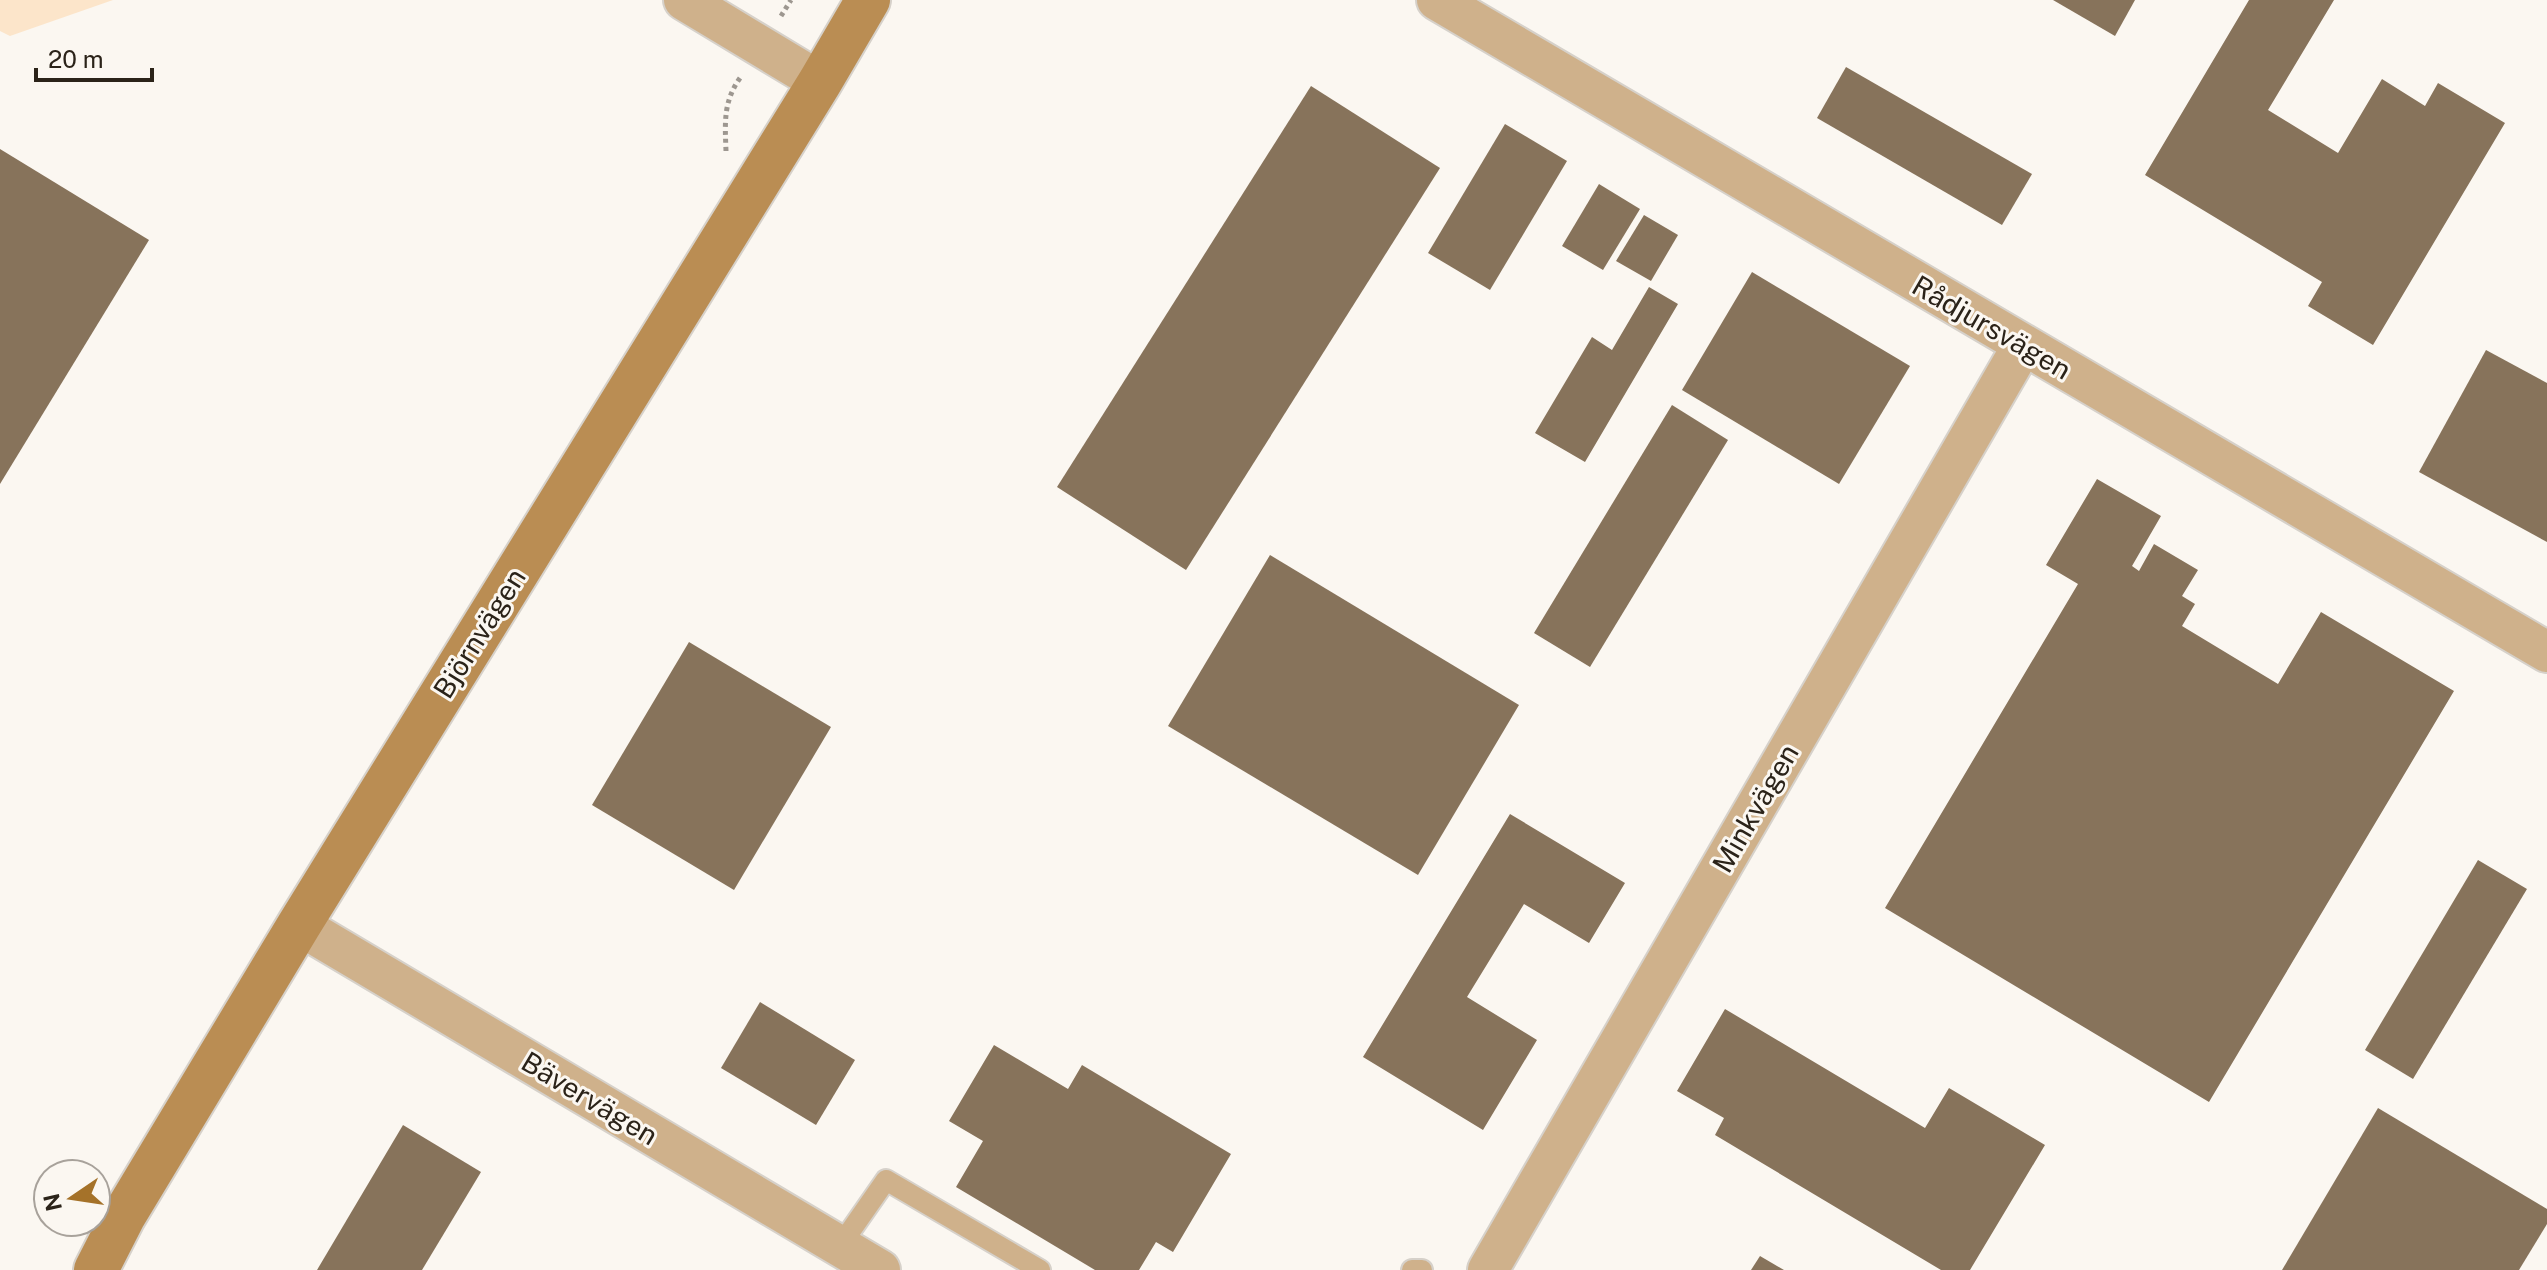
<svg xmlns="http://www.w3.org/2000/svg" width="2547" height="1270" viewBox="0 0 2547 1270" font-family="'Public Sans',sans-serif">
<style>
.green{fill:#fce5ca}
.building{fill:#87735b}
.lines{fill:none;stroke-linecap:round;stroke-linejoin:round}
.lane-casing{stroke:#d6d1ca;stroke-width:24}
.street-casing{stroke:#d6d1ca;stroke-width:44}
.secondary-casing{stroke:#d6d1ca;stroke-width:48}
.path{stroke:#9d9790;stroke-width:5;stroke-dasharray:4 4;stroke-linecap:butt}
.lane{stroke:#cfb18b;stroke-width:20}
.street{stroke:#cfb18b;stroke-width:40}
.secondary{stroke:#ba8d53;stroke-width:44}
.labels{text-anchor:middle;dominant-baseline:central;stroke-width:6;stroke-linejoin:round;paint-order:stroke}
.street-label{font-size:28px;fill:#2b2319;stroke:#fbf7f1}
</style>
<rect width="100%" height="100%" fill="#fbf7f1"/>
<path class="green" d="M 0,0 L 113,0 L 10,36 L 0,31 Z"/>
<g class="building">
<path d="M 2053,0 L 2135,0 L 2115,36 Z"/>
<path d="M 2249,0 L 2334,0 L 2268,110 L 2338,153 L 2382,79 L 2425,106 L 2438,83 L 2505,123 L 2373,345 L 2308,306 L 2322,282 L 2145,175 Z"/>
<path d="M 1846,67 L 2032,174 L 2002,225 L 1817,118 Z"/>
<path d="M 1311,86 L 1440,168 L 1186,570 L 1057,487 Z"/>
<path d="M 1505,124 L 1567,161 L 1490,290 L 1428,253 Z"/>
<path d="M 0,149 L 149,240 L 0,484 Z"/>
<path d="M 1599,184 L 1640,209 L 1603,270 L 1562,246 Z"/>
<path d="M 1644,215 L 1678,235 L 1651,281 L 1616,261 Z"/>
<path d="M 1752,272 L 1910,366 L 1839,484 L 1682,390 Z"/>
<path d="M 1649,287 L 1678,304 L 1585,462 L 1535,433 L 1592,337 L 1612,350 Z"/>
<path d="M 2486,350 L 2547,383 L 2547,542 L 2419,472 Z"/>
<path d="M 1672,405 L 1728,440 L 1590,667 L 1534,633 Z"/>
<path d="M 2097,479 L 2161,516 L 2132,566 L 2139,571 L 2154,544 L 2198,570 L 2182,596 L 2195,604 L 2182,626 L 2278,684 L 2321,612 L 2454,691 L 2209,1102 L 1885,908 L 2078,584 L 2046,565 Z"/>
<path d="M 1270,555 L 1519,705 L 1418,875 L 1168,726 Z"/>
<path d="M 689,642 L 831,727 L 734,890 L 592,805 Z"/>
<path d="M 1510,814 L 1625,883 L 1589,943 L 1524,904 L 1467,997 L 1537,1040 L 1483,1130 L 1363,1057 Z"/>
<path d="M 2478,860 L 2527,889 L 2413,1079 L 2365,1050 Z"/>
<path d="M 760,1002 L 855,1060 L 816,1125 L 721,1068 Z"/>
<path d="M 1725,1009 L 1925,1128 L 1949,1088 L 2045,1145 L 1970,1270 L 1941,1270 L 1715,1135 L 1724,1118 L 1677,1091 Z"/>
<path d="M 994,1045 L 1068,1089 L 1082,1065 L 1231,1154 L 1173,1252 L 1156,1242 L 1139,1270 L 1095,1270 L 956,1187 L 983,1141 L 949,1121 Z"/>
<path d="M 2378,1108 L 2547,1209 L 2547,1224 L 2519,1270 L 2282,1270 Z"/>
<path d="M 403,1125 L 481,1172 L 422,1270 L 317,1270 Z"/>
<path d="M 1760,1256 L 1784,1270 L 1751,1270 Z"/>
</g>
<g class="lines">
<g class="lane-casing">
<g id="lane">
<path d="M 840,1246 L 886,1180 L 1040,1270"/>
<path d="M 1412,1270 L 1422,1270"/>
</g>
</g>
<g class="street-casing">
<g id="street">
<path d="M 684,0 L 820,82"/>
<path d="M 1437,0 L 2547,652"/>
<path d="M 299,925 L 880,1270"/>
<path d="M 1488,1270 L 2023,345"/>
</g>
</g>
<g class="secondary-casing">
<path id="secondary" d="M 96,1270 L 123,1217 L 299,925 L 820,82 L 868,0"/>
</g>
<g class="path">
<path d="M 781,16 L 791,0"/>
<path d="M 726,151 C 725,123 723,102 740,78"/>
</g>
<use href="#lane" class="lane"/>
<use href="#street" class="street"/>
<use href="#secondary" class="secondary"/>
</g>
<g class="labels">
<g class="street-label">
<text transform="translate(1992 327) rotate(30)">Rådjursvägen</text>
<text transform="translate(479 633) rotate(-58)">Björnvägen</text>
<text transform="translate(1755 808) rotate(-60)">Minkvägen</text>
<text transform="translate(590 1098) rotate(31)">Bävervägen</text>
</g>
</g>
<g transform="translate(72 1198) rotate(257)"><circle r="38" fill="#fbf7f1" stroke="#a8a29b" stroke-width="2"/>
<path d="M0-6L14 30L0 20L-14 30Z" fill="#a57229"/>
<text y="-12" font-size="22" font-weight="bold" text-anchor="middle" fill="#2b2319">N</text>
</g>
<path d="M36 68v12h116v-12" fill="none" stroke="#2b2319" stroke-width="4"/>
<text x="48" y="68" font-size="24" fill="#2b2319" stroke="#fbf7f1" stroke-width="6" paint-order="stroke">20 m</text>
</svg>
